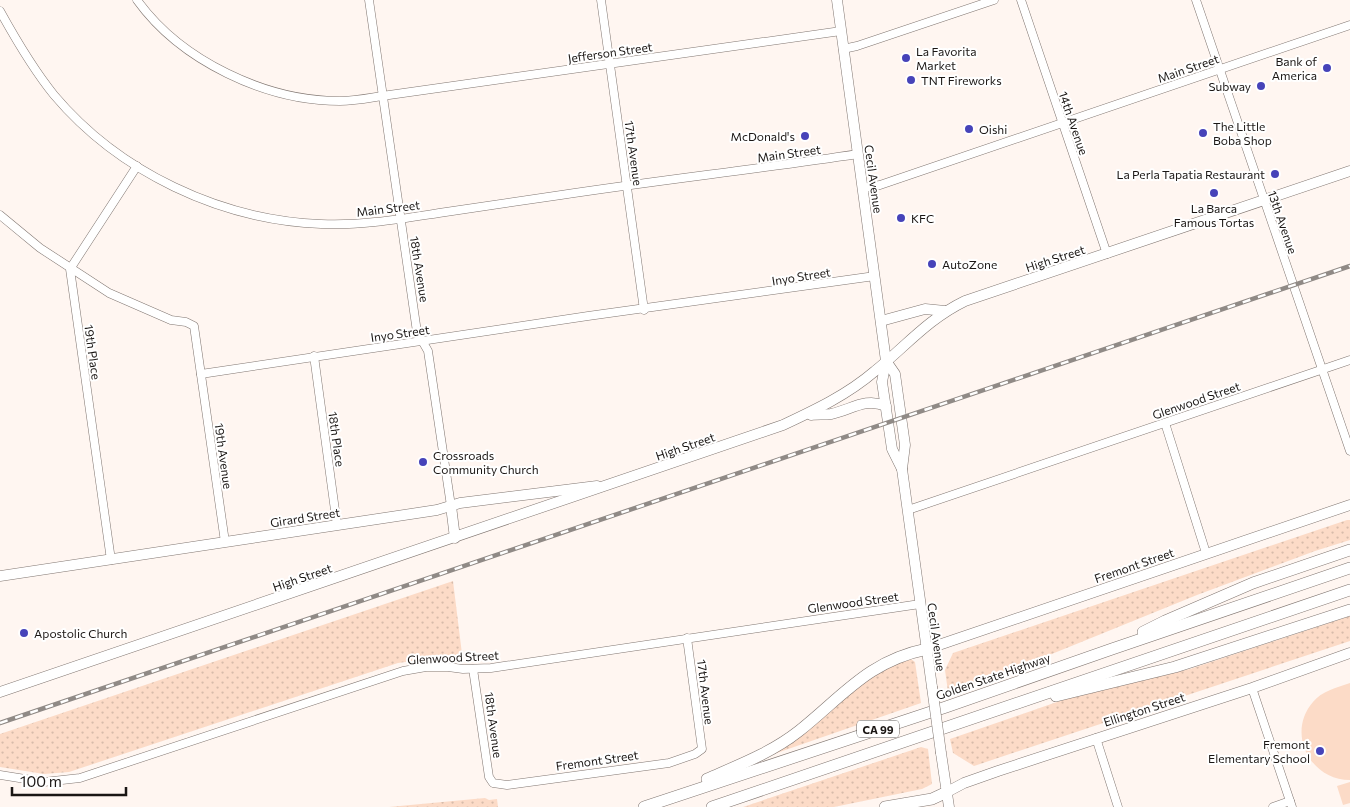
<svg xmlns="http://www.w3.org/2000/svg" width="1350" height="807" viewBox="0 0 1350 807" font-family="Commissioner,sans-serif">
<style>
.grass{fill:url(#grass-dots)}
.park{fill:#fcdbc7}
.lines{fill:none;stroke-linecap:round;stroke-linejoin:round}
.minor-casing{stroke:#807671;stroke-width:9}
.major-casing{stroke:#807671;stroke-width:11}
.highway-casing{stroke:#807671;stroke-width:12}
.minor{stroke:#fff;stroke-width:8}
.major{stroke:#fff;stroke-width:10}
.highway{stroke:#fff;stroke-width:11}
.rail-casing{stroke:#908a86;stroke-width:4.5}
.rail{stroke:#fff;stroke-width:2.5;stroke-dasharray:8;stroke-linecap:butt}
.major-bridge-casing{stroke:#807671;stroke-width:11;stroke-linecap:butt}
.major-bridge{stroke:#fff;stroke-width:10}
.poi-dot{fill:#4643b9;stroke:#fff;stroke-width:2}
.labels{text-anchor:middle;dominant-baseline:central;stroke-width:4;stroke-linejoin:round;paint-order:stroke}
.shield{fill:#fff;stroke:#5f5c5a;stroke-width:1}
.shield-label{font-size:11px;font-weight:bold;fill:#1a1614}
.poi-label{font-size:12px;fill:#1a1614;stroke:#fff;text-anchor:start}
.street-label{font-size:12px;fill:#1a1614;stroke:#fff}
</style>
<defs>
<pattern id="grass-dots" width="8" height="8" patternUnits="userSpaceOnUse" patternTransform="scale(1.25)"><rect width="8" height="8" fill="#fcdbc7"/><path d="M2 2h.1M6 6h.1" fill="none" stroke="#d7bbaa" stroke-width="1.8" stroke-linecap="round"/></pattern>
</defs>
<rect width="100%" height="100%" fill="#fff6f1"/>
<g class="grass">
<path d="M 1347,520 L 1350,520 L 1350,540 L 1315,551 L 1197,595 L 1037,660 L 948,692 L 945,670 L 953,653 Z"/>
<path d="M 453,581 L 462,654 L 398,663 L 69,772 L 44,774 L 0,767 L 0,734 Z"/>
<path d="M 1350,616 L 1350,641 L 974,766 L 953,753 L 950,739 L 1077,695 L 1190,669 Z"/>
<path d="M 911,659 L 915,662 L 921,703 L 768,756 L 866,678 L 898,662 Z"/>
<path d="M 921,747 L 928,749 L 932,784 L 922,789 L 834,807 L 743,807 Z"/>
<path d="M 485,798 L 489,800 L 497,799 L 498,807 L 389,807 Z"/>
</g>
<g class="park">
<path d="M 1350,683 L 1350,780 C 1310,780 1286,733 1313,702 C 1322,691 1336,688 1350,683 Z"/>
<path d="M 1350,782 L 1350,803 L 1343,805 L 1337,786 Z"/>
</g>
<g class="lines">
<g class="minor-casing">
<g id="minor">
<path d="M 137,0 C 181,61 266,101 340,101 C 354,101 369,98 382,96 L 841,31"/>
<path d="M 369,0 L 417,332 L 428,351 L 451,506"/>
<path d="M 601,0 L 644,310"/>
<path d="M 1021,0 L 1107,254"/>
<path d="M 1196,0 L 1350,451"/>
<path d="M 0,11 C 16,40 33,69 54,95 C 119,172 220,220 321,224 C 360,226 400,219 439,213 C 479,207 520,201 561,195 C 660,180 759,169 858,154"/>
<path d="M 843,49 L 857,46 L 994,0"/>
<path d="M 863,188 L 880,185 L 1350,25"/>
<path d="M 0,215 L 40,248 L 109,293 L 171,320 L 186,322 L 194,326 L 225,542"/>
<path d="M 314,356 L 337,525"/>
<path d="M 201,374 L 588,316 L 875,276"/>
<path d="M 1165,423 L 1206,553"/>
<path d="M 908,510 L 1350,360"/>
<path d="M 111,560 L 70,269 L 137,166"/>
<path d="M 473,669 L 489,777 L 493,783 L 507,785 L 669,763 L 695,754 L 702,749 L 687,638"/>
<path d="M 1252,688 L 1292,807"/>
<path d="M 1096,738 L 1118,807"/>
<path d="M 0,775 L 44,782 L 80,778 L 403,671 L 426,667 L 448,667 L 463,669 L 491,668 L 920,604"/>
<path d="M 1273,807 L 1290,801"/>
</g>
</g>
<g class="major-casing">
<g id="major">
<path d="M 837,0 L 886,361 L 882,382 L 892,449 L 902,469"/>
<path d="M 881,321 L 925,309 L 945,311"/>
<path d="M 886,361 L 895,374 L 905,445 L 902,469 L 932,687"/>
<path d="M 811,415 C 817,414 825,415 831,414 C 851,410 865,397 886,406"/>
<path d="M 451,506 L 455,538"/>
<path d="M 0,576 L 437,510 L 460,503 L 597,486"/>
<path d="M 927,649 L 1350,505"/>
<path d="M 0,692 L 783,425 C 815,410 847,395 875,371 C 906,346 928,319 965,301 L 1350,171"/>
<path d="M 941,753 L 949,807"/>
<path d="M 947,792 L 964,783 L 998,771 L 1252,688 L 1350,653"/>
</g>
</g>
<g class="highway-casing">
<g id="highway">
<path d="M 1143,632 L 1165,621 L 1253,583 L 1350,550"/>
<path d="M 1056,696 L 1175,667 L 1350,610"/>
<path d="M 707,779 C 739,765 771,753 799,731 C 843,696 868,661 927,649"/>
<path d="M 644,807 L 946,707 L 1112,649 L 1350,568"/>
<path d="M 712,807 L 1350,590"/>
<path d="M 885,807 L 932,799 L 947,792"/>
</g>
</g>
<use href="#minor" class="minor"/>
<use href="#major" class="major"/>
<use href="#highway" class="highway"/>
<g class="rail-casing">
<path id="rail" d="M 0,723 L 1350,266"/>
</g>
<use href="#rail" class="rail"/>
<g class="major-bridge-casing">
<path id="major-bridge" d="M 932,687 L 941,753"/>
</g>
<use href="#major-bridge" class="major-bridge"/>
</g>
<g class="poi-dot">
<circle cx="906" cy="58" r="5"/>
<circle cx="1327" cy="68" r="5"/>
<circle cx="911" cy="80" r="5"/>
<circle cx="1261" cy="86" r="5"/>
<circle cx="969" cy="129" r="5"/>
<circle cx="1203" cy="133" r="5"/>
<circle cx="805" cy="136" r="5"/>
<circle cx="1275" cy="174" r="5"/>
<circle cx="1214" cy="193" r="5"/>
<circle cx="901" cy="218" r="5"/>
<circle cx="932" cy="264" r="5"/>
<circle cx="423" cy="462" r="5"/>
<circle cx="24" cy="633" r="5"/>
<circle cx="1320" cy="751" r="5"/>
</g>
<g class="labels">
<rect class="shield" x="857" y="720.5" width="42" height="17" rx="4"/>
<g class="shield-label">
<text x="878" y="729">CA 99</text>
</g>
<g class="poi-label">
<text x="916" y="51">La Favorita<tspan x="916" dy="14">Market</tspan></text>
<text x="1317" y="61" text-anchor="end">Bank of<tspan x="1317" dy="14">America</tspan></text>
<text x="921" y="80">TNT Fireworks</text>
<text x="1251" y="86" text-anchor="end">Subway</text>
<text x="1213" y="126">The Little<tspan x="1213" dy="14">Boba Shop</tspan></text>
<text x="979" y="129">Oishi</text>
<text x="795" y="136" text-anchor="end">McDonald's</text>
<text x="1265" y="174" text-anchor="end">La Perla Tapatia Restaurant</text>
<text x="1214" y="208" text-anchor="middle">La Barca<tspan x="1214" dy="14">Famous Tortas</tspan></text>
<text x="911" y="218">KFC</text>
<text x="942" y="264">AutoZone</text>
<text x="433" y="455">Crossroads<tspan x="433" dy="14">Community Church</tspan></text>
<text x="34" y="633">Apostolic Church</text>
<text x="1310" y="744" text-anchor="end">Fremont<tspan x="1310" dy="14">Elementary School</tspan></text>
</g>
<g class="street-label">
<text transform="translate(610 52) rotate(-8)">Jefferson Street</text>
<text transform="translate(1188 68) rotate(-19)">Main Street</text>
<text transform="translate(1074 123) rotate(71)">14th Avenue</text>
<text transform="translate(634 153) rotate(82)">17th Avenue</text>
<text transform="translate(789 153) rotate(-8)">Main Street</text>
<text transform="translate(874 179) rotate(82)">Cecil Avenue</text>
<text transform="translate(388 208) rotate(-7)">Main Street</text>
<text transform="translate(1283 222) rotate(71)">13th Avenue</text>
<text transform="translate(1055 258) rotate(-18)">High Street</text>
<text transform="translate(420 269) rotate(81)">18th Avenue</text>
<text transform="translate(801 276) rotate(-9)">Inyo Street</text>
<text transform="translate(400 333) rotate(-8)">Inyo Street</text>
<text transform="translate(93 352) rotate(82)">19th Place</text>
<text transform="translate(1196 400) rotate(-19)">Glenwood Street</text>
<text transform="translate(337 439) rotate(82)">18th Place</text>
<text transform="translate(685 446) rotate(-19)">High Street</text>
<text transform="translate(224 456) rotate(82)">19th Avenue</text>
<text transform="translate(305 517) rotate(-9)">Girard Street</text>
<text transform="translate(1134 565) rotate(-19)">Fremont Street</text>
<text transform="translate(302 577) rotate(-19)">High Street</text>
<text transform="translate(853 602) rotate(-8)">Glenwood Street</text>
<text transform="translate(937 637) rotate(82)">Cecil Avenue</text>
<text transform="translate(453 657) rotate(-3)">Glenwood Street</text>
<text transform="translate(993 676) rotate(-19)">Golden State Highway</text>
<text transform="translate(706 692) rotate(83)">17th Avenue</text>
<text transform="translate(1144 709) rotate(-18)">Ellington Street</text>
<text transform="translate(494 725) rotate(82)">18th Avenue</text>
<text transform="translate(597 760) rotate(-8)">Fremont Street</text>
</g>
</g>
<path d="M12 787v8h114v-8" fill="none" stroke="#1a1614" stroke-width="2.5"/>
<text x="20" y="787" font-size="15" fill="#1a1614" stroke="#ffffff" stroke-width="4" paint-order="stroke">100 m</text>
</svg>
